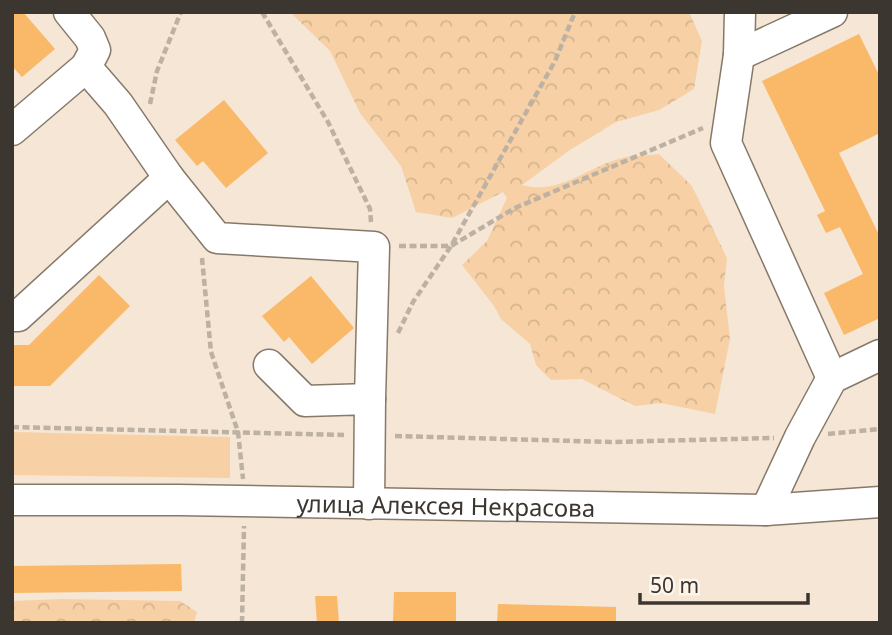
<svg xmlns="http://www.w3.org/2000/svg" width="892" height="635" viewBox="0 0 892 635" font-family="'Noto Sans',sans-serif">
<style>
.grass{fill:#f7d1a5}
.forest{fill:url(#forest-crowns)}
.building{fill:#f9b969}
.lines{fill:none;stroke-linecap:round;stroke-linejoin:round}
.minor-casing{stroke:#87796a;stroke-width:33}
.path{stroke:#bdb1a3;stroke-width:4.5;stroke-dasharray:7 3.5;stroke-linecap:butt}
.minor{stroke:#fff;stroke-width:30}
.labels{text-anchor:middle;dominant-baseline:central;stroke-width:7;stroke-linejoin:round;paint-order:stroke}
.street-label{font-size:24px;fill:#3c3630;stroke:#fef5ea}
</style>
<defs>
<pattern id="forest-crowns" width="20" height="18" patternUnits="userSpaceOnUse" patternTransform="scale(1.75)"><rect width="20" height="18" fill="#f7d1a5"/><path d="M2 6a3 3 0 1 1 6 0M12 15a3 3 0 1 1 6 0" fill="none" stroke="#d5b48e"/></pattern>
</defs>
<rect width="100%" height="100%" fill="#f5e6d5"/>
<path class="grass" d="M 12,432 L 230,437 L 230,478 L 12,475 Z"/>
<g class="forest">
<path d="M 290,12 L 689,12 L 702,41 L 694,89 L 659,110 L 616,122 L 570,150 L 522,185 C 556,195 585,170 615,160 C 628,155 645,156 659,154 L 692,186 L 727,258 L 724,286 L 730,339 L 715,414 L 661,403 L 635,406 L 582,379 L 551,380 L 536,365 L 530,344 L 501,319 L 494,306 L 462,265 L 487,241 L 507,198 L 503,192 L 452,218 L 416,212 L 401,166 L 360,113 L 330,51 Z"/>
<path d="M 62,599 L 180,601 L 197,612 L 194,623 L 12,623 L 12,601 Z"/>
</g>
<g class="building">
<path d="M 12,12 L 23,12 L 55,49 L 22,77 L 12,66 Z"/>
<path d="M 859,34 L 880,77 L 880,133 L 839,153 L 880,237 L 880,318 L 844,335 L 824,293 L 863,274 L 840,227 L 826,233 L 817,215 L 825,211 L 762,81 Z"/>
<path d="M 224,100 L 268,153 L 226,188 L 203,161 L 197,166 L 175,140 Z"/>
<path d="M 99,275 L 130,306 L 50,386 L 12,386 L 12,345 L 29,345 Z"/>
<path d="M 311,276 L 354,328 L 312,364 L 289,337 L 284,342 L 262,316 Z"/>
<path d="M 181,564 L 182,591 L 12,593 L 12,566 Z"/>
<path d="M 394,592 L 456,592 L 456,623 L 393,623 Z"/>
<path d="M 315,596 L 337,596 L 339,623 L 317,623 Z"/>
<path d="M 498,604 L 616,607 L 616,623 L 497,623 Z"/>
</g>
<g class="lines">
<g class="minor-casing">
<g id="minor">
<path d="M 69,12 L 90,38 L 95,50 L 86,67 L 118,104 L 169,178 L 217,238 L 374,247 L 370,399"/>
<path d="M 832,12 L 739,55 L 726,143 L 832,378"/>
<path d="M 739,55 L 740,12"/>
<path d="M 12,130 L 86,67"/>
<path d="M 12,316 L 18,316 L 169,178"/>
<path d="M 269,365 L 305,401 L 370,399 L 369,504"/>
<path id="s1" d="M 12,500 L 179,500 L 766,510 L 880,502"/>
<path d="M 766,510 L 800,437 L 832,378 L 880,355"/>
</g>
</g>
<g class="path">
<path d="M 262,12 L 328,122 L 370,209 L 371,222"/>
<path d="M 150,104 L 157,71 L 181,12"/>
<path d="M 399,246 L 451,246 L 515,208 L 703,128"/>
<path d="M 202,258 L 211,352 L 238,432 L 243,479"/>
<path d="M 398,333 L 413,302 L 451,246 L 555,61 L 575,12"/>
<path d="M 12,427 L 344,435"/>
<path d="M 828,434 L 880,429"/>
<path d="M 395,436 L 611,442 L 774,438"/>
<path d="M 242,623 L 244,526"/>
</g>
<use href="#minor" class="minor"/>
</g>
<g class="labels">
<g class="street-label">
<text stroke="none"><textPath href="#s1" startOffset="434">улица Алексея Некрасова</textPath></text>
</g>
</g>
<rect width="892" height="635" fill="none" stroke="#3c3630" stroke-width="28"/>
<path d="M640 593v10h168v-10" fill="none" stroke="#3c3630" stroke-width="3.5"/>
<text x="650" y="593" font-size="21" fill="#3c3630" stroke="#fef5ea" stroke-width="5" paint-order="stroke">50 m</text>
</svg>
